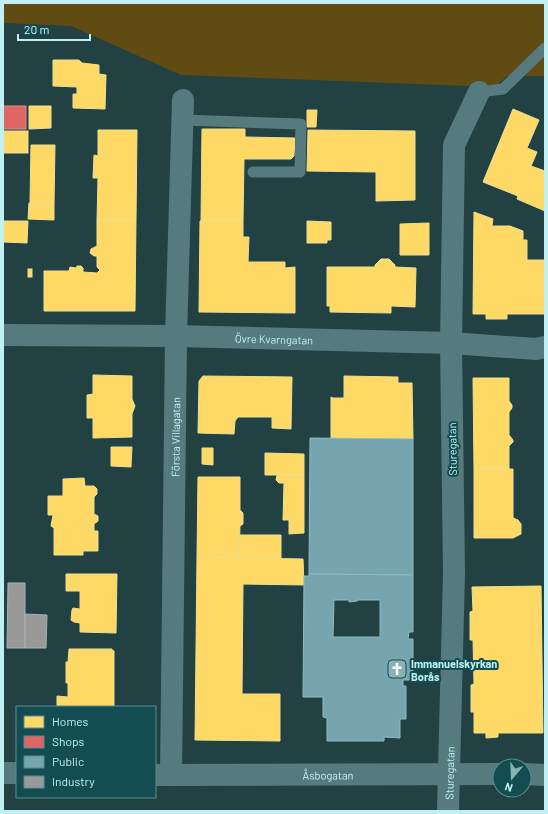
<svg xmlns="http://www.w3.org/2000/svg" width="548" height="814" viewBox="0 0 548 814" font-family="Barlow,sans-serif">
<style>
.green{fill:#604b13}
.homes{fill:#ffd966;stroke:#ece090}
.shops{fill:#e06666;stroke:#d78f90}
.public{fill:#76a5af;stroke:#8cbcc3;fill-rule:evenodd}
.industry{fill:#999;stroke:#a5b3b4}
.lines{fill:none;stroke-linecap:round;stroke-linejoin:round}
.service{stroke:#567b7e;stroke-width:11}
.minor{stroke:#567b7e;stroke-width:22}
.tertiary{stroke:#567b7e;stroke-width:22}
.labels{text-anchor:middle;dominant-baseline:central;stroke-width:4;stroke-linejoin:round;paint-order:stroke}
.street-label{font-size:11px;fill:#c1f0f3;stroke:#144d51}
.poi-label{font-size:11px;font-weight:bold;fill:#c1f0f3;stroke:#144d51;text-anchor:start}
</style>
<rect width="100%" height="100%" fill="#224143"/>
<path class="green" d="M 3,3 L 545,3 L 545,76 L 507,76 L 495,87 L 181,75 L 71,26 L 3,23 Z"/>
<g class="homes">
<path d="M 53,60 L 79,60 L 82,63 L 99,65 L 99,74 L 106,75 L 105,109 L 73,108 L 73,94 L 77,94 L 77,87 L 53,86 Z"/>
<path d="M 29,106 L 51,106 L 51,128 L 29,129 Z"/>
<path d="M 513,109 L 539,120 L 527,148 L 537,152 L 531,166 L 545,171 L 545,211 L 517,199 L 518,196 L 483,182 Z"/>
<path d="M 307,110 L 317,110 L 316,127 L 307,127 Z"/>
<path d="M 202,129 L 245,129 L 245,137 L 295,138 L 294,156 L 291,159 L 244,159 L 243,221 L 201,221 Z"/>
<path d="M 98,130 L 137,130 L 136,220 L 97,220 L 98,178 L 93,178 L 94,155 L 98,156 Z"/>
<path d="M 308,130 L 415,131 L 415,200 L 376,201 L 376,172 L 307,171 Z"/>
<rect x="3" y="131" width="25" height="22"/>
<path d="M 31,145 L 55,145 L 54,204 L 30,203 Z"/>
<path d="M 29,203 L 54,204 L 54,220 L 28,219 Z"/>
<path d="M 474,212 L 493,219 L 492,226 L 510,226 L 523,231 L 523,240 L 527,240 L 527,260 L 545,260 L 545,314 L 507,314 L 507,319 L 486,319 L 486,314 L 473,314 Z"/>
<path d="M 97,220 L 136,220 L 135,311 L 44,311 L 44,271 L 69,271 L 70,267 L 76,268 L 77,266 L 81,266 L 83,268 L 83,272 L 97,273 L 100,270 L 97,267 L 97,256 L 94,256 L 90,253 L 91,249 L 97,246 Z"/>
<path d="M 3,221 L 28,221 L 27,243 L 3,242 Z"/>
<path d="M 200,221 L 243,221 L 243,237 L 249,237 L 248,262 L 285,262 L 285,268 L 295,267 L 295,313 L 199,312 Z"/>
<path d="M 307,221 L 331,222 L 331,240 L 327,240 L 327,243 L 307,243 Z"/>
<path d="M 429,223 L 429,255 L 400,255 L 400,224 Z"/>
<path d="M 381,259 L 389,259 L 395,265 L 395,267 L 416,268 L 415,307 L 391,306 L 391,313 L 330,312 L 330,306 L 327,306 L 327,267 L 375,267 L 375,265 Z"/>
<rect x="28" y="269" width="4" height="8"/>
<path d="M 93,375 L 132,376 L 132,399 L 135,406 L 132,414 L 132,437 L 93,438 L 93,418 L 87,418 L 87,395 L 93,394 Z"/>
<path d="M 203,376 L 292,377 L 291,429 L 272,428 L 272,417 L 238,417 L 235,421 L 234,434 L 198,433 L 199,381 Z"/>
<path d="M 344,376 L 398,377 L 398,383 L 412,383 L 413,439 L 331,438 L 331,397 L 333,398 L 344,398 Z"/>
<path d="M 473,378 L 509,378 L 509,401 L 512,405 L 512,408 L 509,412 L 509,435 L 513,440 L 513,442 L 509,446 L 509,469 L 474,469 Z"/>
<path d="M 111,447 L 132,447 L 131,467 L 111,466 Z"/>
<path d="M 202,448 L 213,448 L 213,465 L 202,464 Z"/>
<path d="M 265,453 L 304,454 L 304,475 L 265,475 Z"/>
<path d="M 474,469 L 513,469 L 513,518 L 518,520 L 521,524 L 521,534 L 513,538 L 474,538 Z"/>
<path d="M 277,475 L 304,475 L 304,533 L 289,534 L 289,520 L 283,520 L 284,483 L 279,483 L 276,480 Z"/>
<path d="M 198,477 L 240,477 L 240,510 L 243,513 L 243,524 L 240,526 L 239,558 L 197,557 Z"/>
<path d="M 84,478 L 85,486 L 94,486 L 97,489 L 97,494 L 94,497 L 94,514 L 98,516 L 98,521 L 94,524 L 94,531 L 98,531 L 98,551 L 83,551 L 83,555 L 54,555 L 54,528 L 51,526 L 53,515 L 48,515 L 48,496 L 63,496 L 63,479 Z"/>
<path d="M 240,535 L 281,535 L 281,559 L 239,558 Z"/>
<path d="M 197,557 L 303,559 L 304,585 L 243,584 L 242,694 L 280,694 L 280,741 L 195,740 Z"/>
<path d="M 66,574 L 117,574 L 116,633 L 80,632 L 80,623 L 74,622 L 71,620 L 72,610 L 73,608 L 80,609 L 80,591 L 66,591 Z"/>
<path d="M 541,586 L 543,733 L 498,733 L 498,737 L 486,738 L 486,733 L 474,733 L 474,712 L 471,712 L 471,685 L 474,684 L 473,640 L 470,640 L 470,612 L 473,611 L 472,587 Z"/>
<path d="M 69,649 L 112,649 L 112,650 L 114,651 L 114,707 L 57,707 L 57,696 L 68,697 L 68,683 L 66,683 L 66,662 L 68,662 Z"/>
</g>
<rect class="shops" x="3" y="106" width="23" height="23"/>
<g class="public">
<path d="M 310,438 L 413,439 L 413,575 L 309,574 Z"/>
<path d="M 309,574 L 413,575 L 413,632 L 409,632 L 408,639 L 413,639 L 413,680 L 403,680 L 403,686 L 406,686 L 406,719 L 400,719 L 400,738 L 384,737 L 384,741 L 327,741 L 327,718 L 323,717 L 323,697 L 303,697 L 304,576 L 309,576 ZM 334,600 L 349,600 L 349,602 L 357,601 L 358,600 L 380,600 L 380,637 L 333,637 Z"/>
</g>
<g class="industry">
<path d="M 8,583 L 25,583 L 25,648 L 7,648 Z"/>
<path d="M 25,614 L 47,615 L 46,648 L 25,648 Z"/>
</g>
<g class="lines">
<g class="service">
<path d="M 479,92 L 503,89 L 545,48"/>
<path d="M 182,120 L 301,124 L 300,172 L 253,172"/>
</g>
<g class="minor">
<path id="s1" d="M 3,335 L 176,336 L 451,343 L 536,349 L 545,347"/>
<path id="s2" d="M 171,775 L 176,336 L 183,100"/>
<path id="s3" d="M 448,811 L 454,573 L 451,343 L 454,145 L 479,92"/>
</g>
<g class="tertiary">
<path d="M 3,773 L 17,773"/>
<path d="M 524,774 L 545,775"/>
<path id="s4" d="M 155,775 L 500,774"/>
</g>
</g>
<defs>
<g id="church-square" transform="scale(1)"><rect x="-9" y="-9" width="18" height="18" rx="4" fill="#89b3b5" stroke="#144d51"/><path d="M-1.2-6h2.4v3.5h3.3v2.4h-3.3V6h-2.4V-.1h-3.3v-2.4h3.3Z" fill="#fff"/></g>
</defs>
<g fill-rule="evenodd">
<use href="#church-square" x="397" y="669"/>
</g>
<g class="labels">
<g class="street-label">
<text stroke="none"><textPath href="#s1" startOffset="271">Övre Kvarngatan</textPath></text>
<text stroke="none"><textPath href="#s2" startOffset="338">Första Villagatan</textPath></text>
<text transform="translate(452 449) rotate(-91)">Sturegatan</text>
<text stroke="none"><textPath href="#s3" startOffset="38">Sturegatan</textPath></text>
<text stroke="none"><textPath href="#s4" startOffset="173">Åsbogatan</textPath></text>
</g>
<g class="poi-label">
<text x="411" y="663">Immanuelskyrkan<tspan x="411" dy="13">Borås</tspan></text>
</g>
</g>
<rect width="548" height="814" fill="none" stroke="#c1f0f3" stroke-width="8"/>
<rect x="16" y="706" width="140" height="92" fill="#144d51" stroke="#598e92"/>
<rect x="24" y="716" width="20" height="12" fill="#ffd966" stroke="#598e92"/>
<text x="52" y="726" font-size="12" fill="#c1f0f3">Homes</text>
<rect x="24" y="736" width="20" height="12" fill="#e06666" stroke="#598e92"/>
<text x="52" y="746" font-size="12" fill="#c1f0f3">Shops</text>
<rect x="24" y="756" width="20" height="12" fill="#76a5af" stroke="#598e92"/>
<text x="52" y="766" font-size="12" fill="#c1f0f3">Public</text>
<rect x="24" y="776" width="20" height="12" fill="#999999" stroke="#598e92"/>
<text x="52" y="786" font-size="12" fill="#c1f0f3">Industry</text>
<g transform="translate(512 778) rotate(199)"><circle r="19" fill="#144d51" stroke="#598e92"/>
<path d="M0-3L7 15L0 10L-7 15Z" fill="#89b3b5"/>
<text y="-6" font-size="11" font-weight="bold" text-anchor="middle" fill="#c1f0f3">N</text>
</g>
<path d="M18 34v6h72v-6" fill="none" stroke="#c1f0f3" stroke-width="2"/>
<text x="24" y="34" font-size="12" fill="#c1f0f3" stroke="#144d51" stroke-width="3" paint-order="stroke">20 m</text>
</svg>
